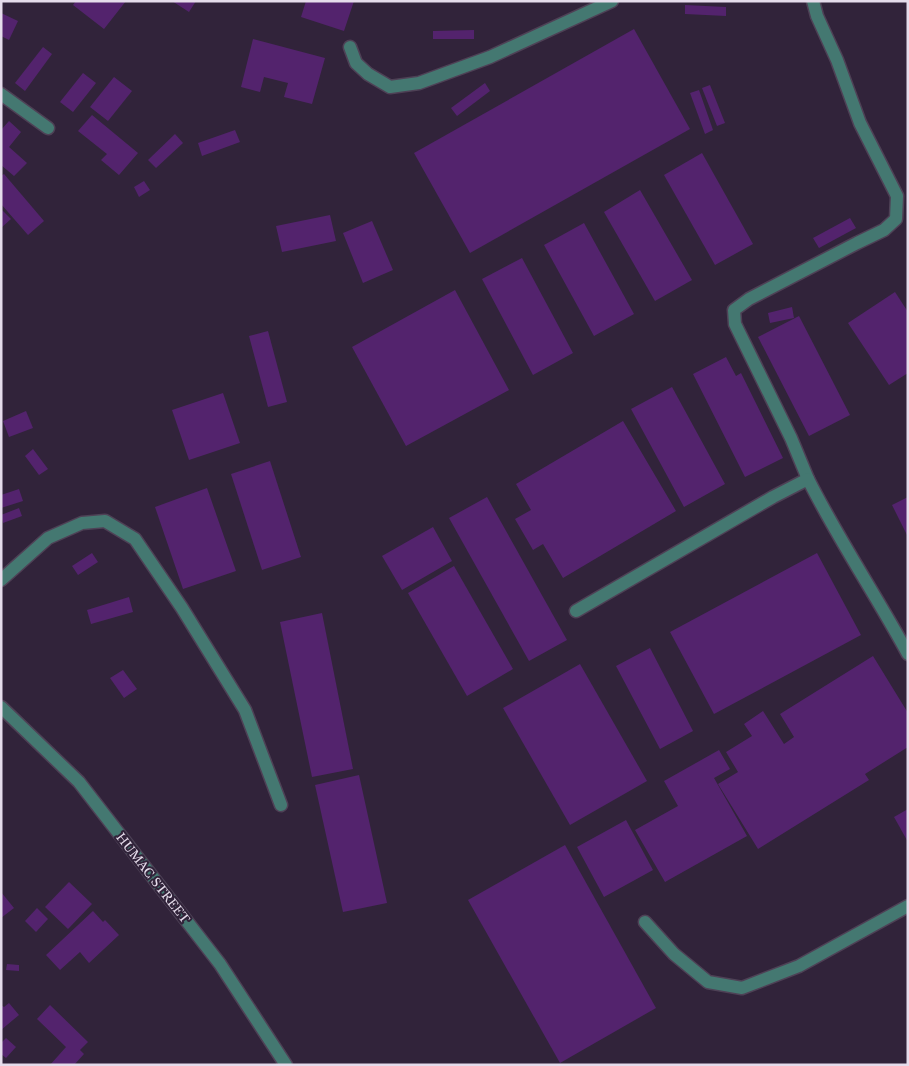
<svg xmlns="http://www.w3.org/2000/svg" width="909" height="1066" viewBox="0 0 909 1066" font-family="'Libre Baskerville',serif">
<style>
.building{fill:#53236d}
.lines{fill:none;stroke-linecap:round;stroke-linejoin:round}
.minor-casing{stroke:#4e4156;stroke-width:15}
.minor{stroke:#447871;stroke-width:12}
.labels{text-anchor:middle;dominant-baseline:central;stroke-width:4;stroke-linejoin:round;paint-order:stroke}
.street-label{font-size:12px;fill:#e5dceb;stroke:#31233a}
</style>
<rect width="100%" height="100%" fill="#31233a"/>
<g class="building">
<path d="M 76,1 L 126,1 L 104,29 L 73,5 Z"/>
<path d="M 172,1 L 196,1 L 189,12 Z"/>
<path d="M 306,1 L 354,1 L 344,31 L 301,17 Z"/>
<path d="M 685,5 L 726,7 L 726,16 L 685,14 Z"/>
<path d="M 1,13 L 18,21 L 9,40 L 1,36 Z"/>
<path d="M 634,29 L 690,129 L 470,253 L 414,153 Z"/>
<path d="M 474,30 L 474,39 L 433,39 L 433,31 Z"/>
<path d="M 253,39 L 325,58 L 312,104 L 284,97 L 288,83 L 264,77 L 260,92 L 241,87 Z"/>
<path d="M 43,47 L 52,54 L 25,91 L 15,83 Z"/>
<path d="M 83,73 L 96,83 L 73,112 L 60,102 Z"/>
<path d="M 114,77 L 132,91 L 108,121 L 90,107 Z"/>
<path d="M 485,83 L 490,91 L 457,116 L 451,108 Z"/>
<path d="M 710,85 L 725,123 L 717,126 L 702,88 Z"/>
<path d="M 699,90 L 713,130 L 705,134 L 690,93 Z"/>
<path d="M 92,115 L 138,153 L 119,175 L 101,160 L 107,154 L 78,131 Z"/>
<path d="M 9,121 L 21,132 L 9,147 L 27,163 L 14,176 L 1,165 L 1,130 Z"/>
<path d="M 235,130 L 240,142 L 202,156 L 198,143 Z"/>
<path d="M 175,134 L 183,143 L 156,168 L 148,160 Z"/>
<path d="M 702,153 L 753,244 L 715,265 L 664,175 Z"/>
<path d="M 4,174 L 44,221 L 28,235 L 1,204 L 1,176 Z"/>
<path d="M 144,181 L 150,190 L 139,197 L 134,187 Z"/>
<path d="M 640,190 L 692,280 L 655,301 L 604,212 Z"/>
<path d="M 1,209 L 11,219 L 1,228 Z"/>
<path d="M 330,215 L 336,241 L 282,252 L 276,226 Z"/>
<path d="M 850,218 L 856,228 L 819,248 L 813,238 Z"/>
<path d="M 372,221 L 393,270 L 363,283 L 343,233 Z"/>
<path d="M 584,223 L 634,314 L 594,336 L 544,245 Z"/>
<path d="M 522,258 L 573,353 L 533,375 L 482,279 Z"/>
<path d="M 455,290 L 509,390 L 406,446 L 352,347 Z"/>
<path d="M 895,292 L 908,312 L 908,373 L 889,385 L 848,323 Z"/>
<path d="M 792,307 L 794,318 L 770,323 L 768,313 Z"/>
<path d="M 799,316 L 850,415 L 809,436 L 758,337 Z"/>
<path d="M 268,331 L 287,402 L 268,407 L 249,336 Z"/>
<path d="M 726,357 L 736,376 L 741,373 L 783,458 L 745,477 L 693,374 Z"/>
<path d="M 672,387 L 725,484 L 684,507 L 631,409 Z"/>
<path d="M 223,393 L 240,443 L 189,460 L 172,410 Z"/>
<path d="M 26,411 L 33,428 L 9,437 L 3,421 Z"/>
<path d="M 623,421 L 676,511 L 563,578 L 543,544 L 533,550 L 515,519 L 531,510 L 516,484 Z"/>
<path d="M 33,449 L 48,469 L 39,475 L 25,456 Z"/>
<path d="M 270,461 L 301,557 L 262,570 L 231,474 Z"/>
<path d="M 207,488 L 236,571 L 183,589 L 155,507 Z"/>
<path d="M 19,489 L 23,501 L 1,508 L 1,495 Z"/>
<path d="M 487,497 L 567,640 L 529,661 L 449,518 Z"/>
<path d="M 908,497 L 908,537 L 892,505 Z"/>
<path d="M 19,508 L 22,516 L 3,523 L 1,515 Z"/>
<path d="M 433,527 L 452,561 L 402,590 L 382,556 Z"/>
<path d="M 92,553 L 98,562 L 78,575 L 72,566 Z"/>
<path d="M 817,553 L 861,635 L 714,714 L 670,632 Z"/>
<path d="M 454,566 L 513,669 L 467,696 L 408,593 Z"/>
<path d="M 129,597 L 133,612 L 91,624 L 87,610 Z"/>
<path d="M 322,613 L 353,769 L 312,777 L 280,622 Z"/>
<path d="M 650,648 L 693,731 L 660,749 L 616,666 Z"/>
<path d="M 873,656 L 908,713 L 908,747 L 865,774 L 869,780 L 758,849 L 718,784 L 738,772 L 726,752 L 752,736 L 744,724 L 763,711 L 784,744 L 794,737 L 780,714 Z"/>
<path d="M 580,664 L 647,781 L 570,825 L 503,708 Z"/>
<path d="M 123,670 L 137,689 L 124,698 L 110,678 Z"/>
<path d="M 719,750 L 730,769 L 714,778 L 747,836 L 665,882 L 635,830 L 678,806 L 664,781 Z"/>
<path d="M 359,775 L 387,903 L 343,912 L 315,785 Z"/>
<path d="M 908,809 L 908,842 L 894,817 Z"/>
<path d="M 626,820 L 653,870 L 604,897 L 577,847 Z"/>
<path d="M 565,845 L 656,1008 L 560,1063 L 468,900 Z"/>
<path d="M 69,882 L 92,904 L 68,929 L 45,907 Z"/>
<path d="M 1,892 L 14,908 L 1,918 Z"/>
<path d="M 37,908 L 48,919 L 36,932 L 25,921 Z"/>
<path d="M 93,911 L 103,922 L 105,920 L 119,935 L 89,963 L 80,952 L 60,970 L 46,955 Z"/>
<path d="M 7,964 L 19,965 L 19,971 L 6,970 Z"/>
<path d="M 9,1003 L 19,1015 L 1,1030 L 1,1005 L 4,1007 Z"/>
<path d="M 50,1005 L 88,1042 L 80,1050 L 84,1054 L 74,1065 L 50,1065 L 66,1047 L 37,1019 Z"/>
<path d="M 6,1038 L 16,1047 L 6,1058 L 1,1054 L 1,1043 Z"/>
</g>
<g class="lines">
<g class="minor-casing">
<g id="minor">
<path d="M 350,47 L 356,63 L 368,74 L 390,87 L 419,83 L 490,57 L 612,1"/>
<path d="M 1,94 L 48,128"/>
<path d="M 808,479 L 791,438 L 735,324 L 734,310 L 749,299 L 857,243 L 884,230 L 896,219 L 897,196 L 860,123 L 837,60 L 817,16 L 813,1"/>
<path d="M 1,580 L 48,538 L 82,523 L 105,521 L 135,539 L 182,608 L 245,710 L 281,805"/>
<path d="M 576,611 L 773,497 L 808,479 C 838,539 876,595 908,654"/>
<path d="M 1,707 L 79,782 L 220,964 L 286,1065"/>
<path d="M 645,922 L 674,954 L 708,982 L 742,988 L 799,966 L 908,906"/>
</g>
</g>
<use href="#minor" class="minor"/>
</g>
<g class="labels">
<g class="street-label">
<text transform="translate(153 878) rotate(52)">HUMAC STREET</text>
</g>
</g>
<rect width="909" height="1066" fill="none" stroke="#e5dceb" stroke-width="5"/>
</svg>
